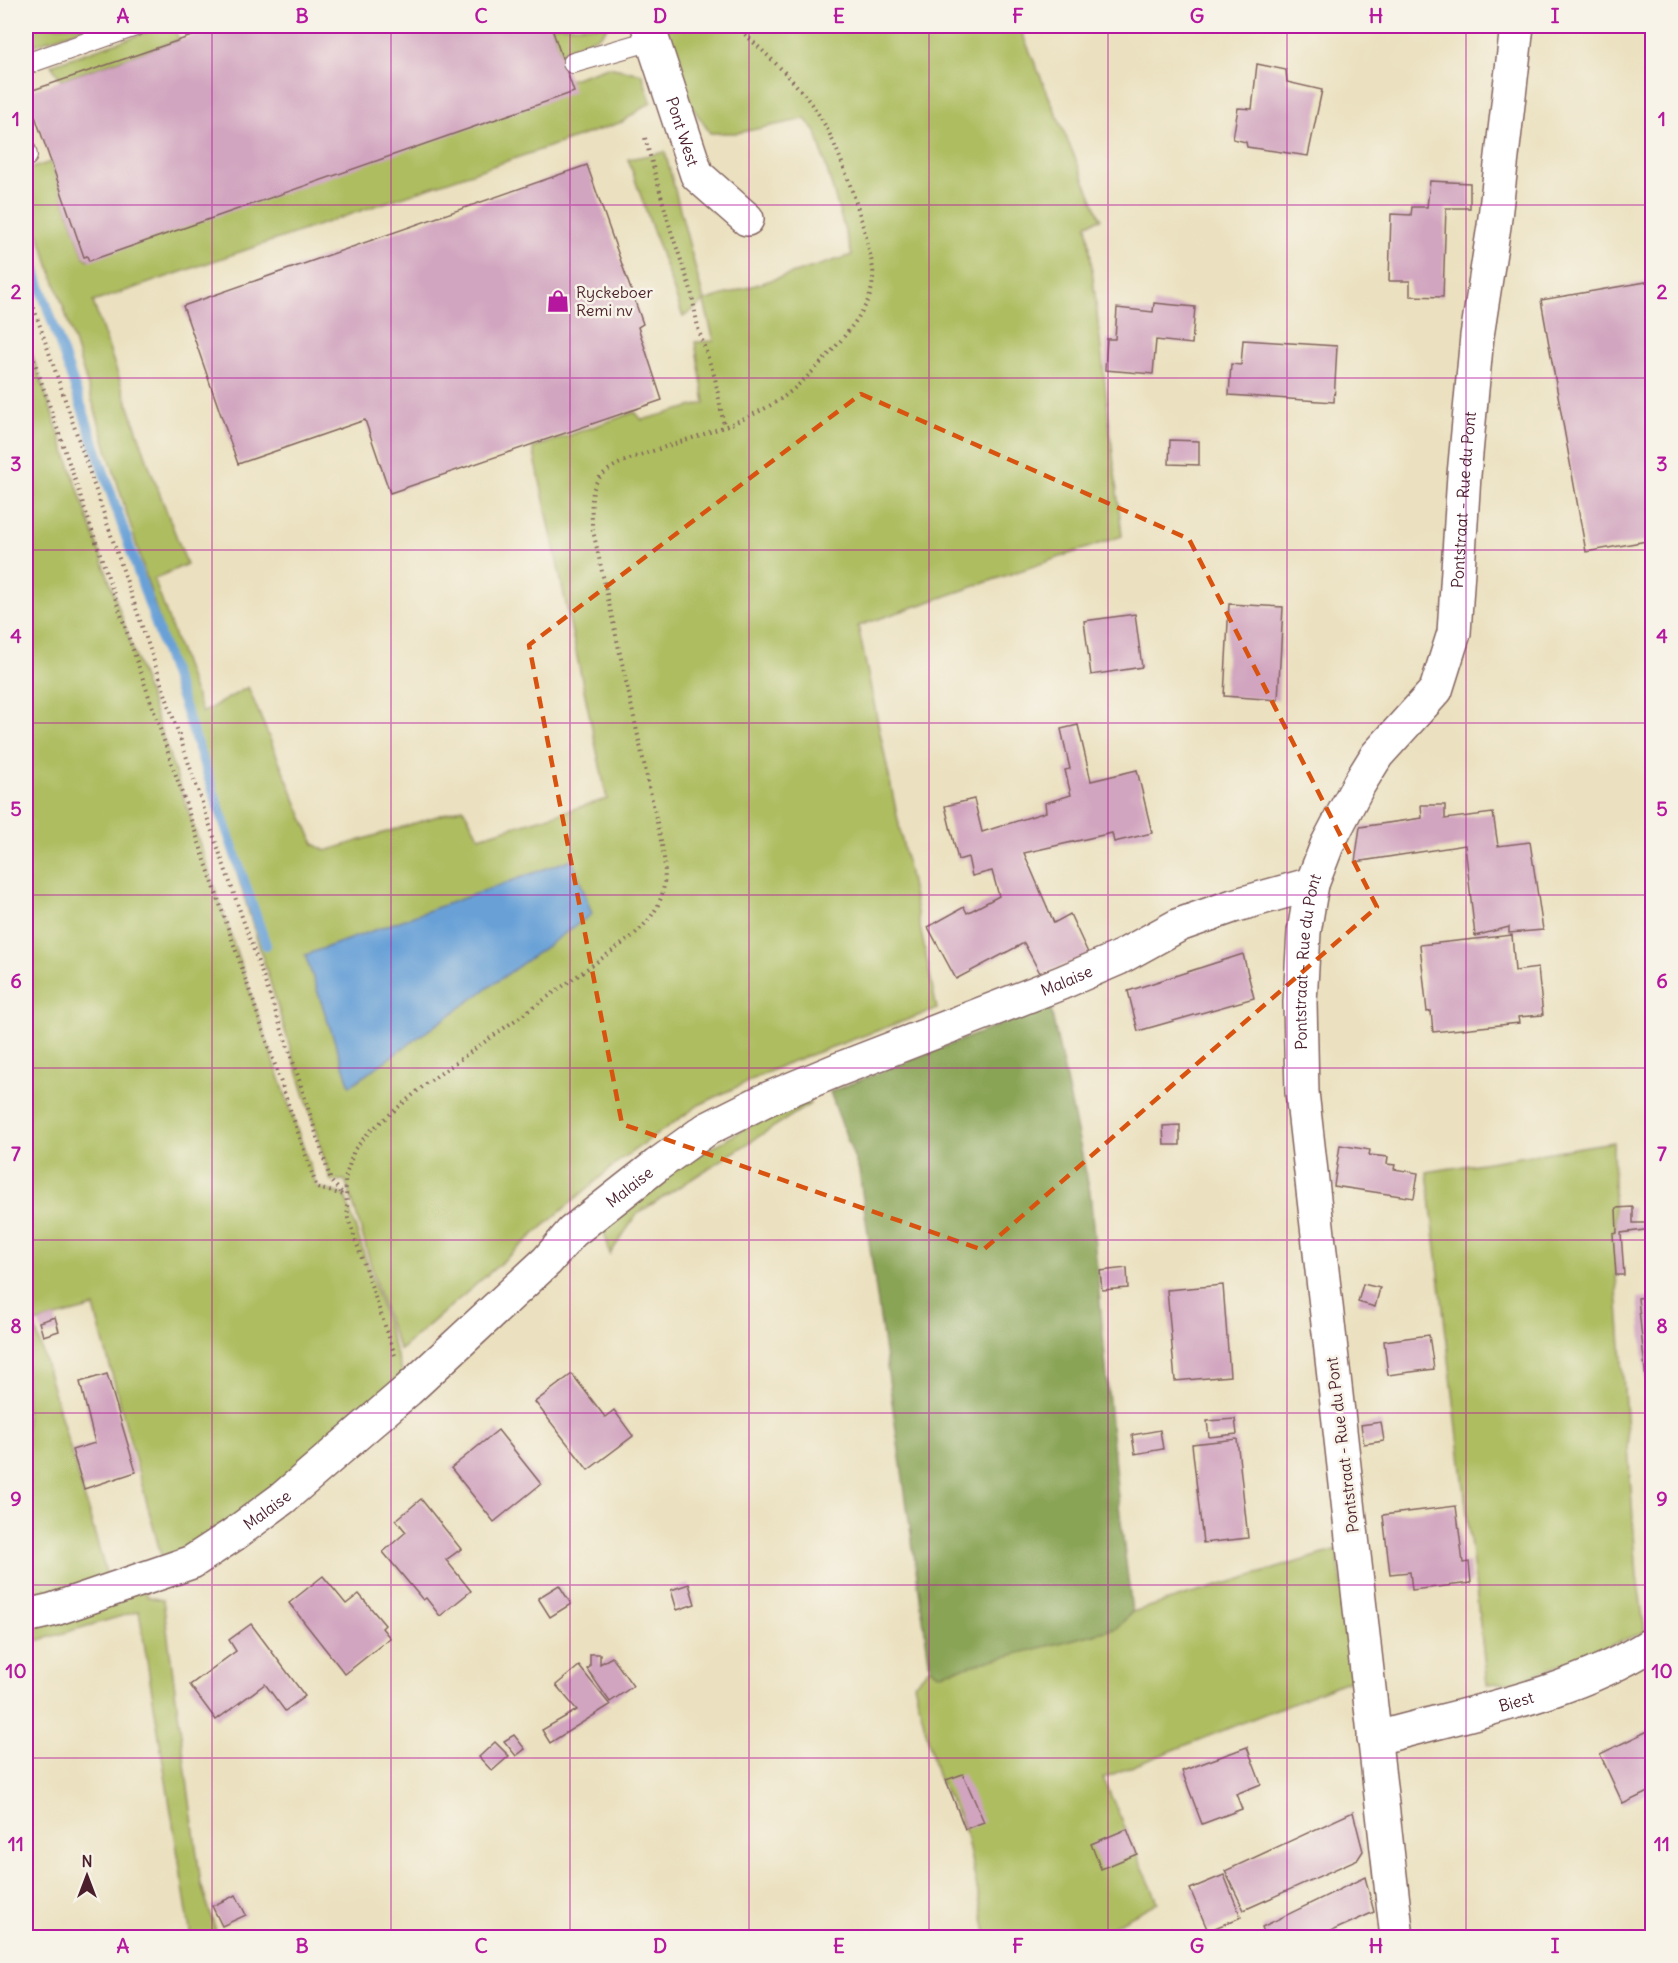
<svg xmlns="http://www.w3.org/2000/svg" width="1678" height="1963" viewBox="0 0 1678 1963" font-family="Delius,sans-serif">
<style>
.green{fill:#aebd60;stroke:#7c6e46;stroke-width:1.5}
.forest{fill:#8aa456;stroke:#6a6240;stroke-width:1.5}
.water{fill:#69a1d7;stroke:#5a6081;stroke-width:1.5}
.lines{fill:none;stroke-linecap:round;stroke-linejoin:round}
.stream{stroke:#69a1d7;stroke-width:10}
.building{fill:#d1a4bf}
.lane-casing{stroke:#82635f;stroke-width:22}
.street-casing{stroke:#82635f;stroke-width:36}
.path{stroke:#82635f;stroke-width:4;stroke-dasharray:1.5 4.5;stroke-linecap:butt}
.lane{stroke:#fff;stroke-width:20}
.street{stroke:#fff;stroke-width:33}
.marked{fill:none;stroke:#d8530f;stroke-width:4.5;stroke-dasharray:12 8;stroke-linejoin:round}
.grid{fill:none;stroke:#b5179e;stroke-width:1.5;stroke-opacity:0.55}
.labels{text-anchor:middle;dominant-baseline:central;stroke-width:5;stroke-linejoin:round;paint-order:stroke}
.street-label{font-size:16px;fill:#4a1f2b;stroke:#f7f3e8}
.poi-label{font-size:16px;fill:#4a1f2b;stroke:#f7f3e8;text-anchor:start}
.neatline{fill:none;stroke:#b5179e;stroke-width:2}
.grid-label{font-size:20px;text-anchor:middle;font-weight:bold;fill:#b5179e}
</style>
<rect width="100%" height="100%" fill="#f7f3e8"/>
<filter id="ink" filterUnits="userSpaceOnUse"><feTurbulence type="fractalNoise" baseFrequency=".0167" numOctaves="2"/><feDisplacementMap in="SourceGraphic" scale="12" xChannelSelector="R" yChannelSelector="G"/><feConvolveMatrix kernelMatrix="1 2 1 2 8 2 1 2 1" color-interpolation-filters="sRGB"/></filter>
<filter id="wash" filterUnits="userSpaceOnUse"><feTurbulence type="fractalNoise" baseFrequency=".008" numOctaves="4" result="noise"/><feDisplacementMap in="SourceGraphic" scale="24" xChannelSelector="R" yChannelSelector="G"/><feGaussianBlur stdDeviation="1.35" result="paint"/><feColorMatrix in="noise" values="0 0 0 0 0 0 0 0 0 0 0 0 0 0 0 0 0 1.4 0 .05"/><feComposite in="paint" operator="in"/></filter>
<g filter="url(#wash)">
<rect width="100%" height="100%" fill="#ebe1c0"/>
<g class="green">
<path d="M 26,26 L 90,26 L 26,48 Z"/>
<path d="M 165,26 L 173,26 L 179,40 L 61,80 L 51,65 Z"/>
<path d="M 551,26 L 608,26 L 601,35 L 560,53 Z"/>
<path d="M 659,26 L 1019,26 L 1101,219 L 1087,224 L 1122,536 L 858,626 L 937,1009 L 785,1064 L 699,1105 L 619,1161 L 400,1350 C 375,1295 366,1236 345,1180 L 331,1181 L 65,312 L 26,197 L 26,170 L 51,162 L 84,257 L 89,260 L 569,80 L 608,67 L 642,74 L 651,102 L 622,122 L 93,302 L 151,471 L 187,564 L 154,579 L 202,713 L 248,687 L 314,844 L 326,851 L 463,808 L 479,837 L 607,799 L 533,448 L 635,412 L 642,420 L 705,403 L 695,342 L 714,341 L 704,302 L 683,317 L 628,159 L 665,152 L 704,301 L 852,255 L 816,132 L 805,119 L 737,133 L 710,133 L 678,86 Z"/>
<path d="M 26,337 L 317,1187 L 345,1195 L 408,1390 L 192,1562 L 162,1559 L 94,1307 L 34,1323 L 108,1580 L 26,1595 Z"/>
<path d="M 805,1094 L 810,1104 L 638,1213 L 610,1254 L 603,1227 L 635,1192 Z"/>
<path d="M 1613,1142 L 1616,1275 L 1637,1576 L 1645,1632 L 1515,1682 L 1487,1684 L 1427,1172 Z"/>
<path d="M 1337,1550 L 1355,1678 L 1103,1778 L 1158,1902 L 1092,1937 L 987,1937 L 965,1830 L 937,1775 L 914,1684 L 930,1667 L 938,1673 L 1117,1628 L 1132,1612 Z"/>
<path d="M 141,1589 L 148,1597 L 163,1600 L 201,1884 L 217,1934 L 224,1937 L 191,1937 L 139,1611 L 26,1644 L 26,1624 Z"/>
</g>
<path class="forest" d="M 1050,1005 L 1090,1192 L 1117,1489 L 1132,1612 L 1117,1628 L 938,1674 L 930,1667 L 859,1171 L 830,1092 Z"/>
<path class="water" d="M 572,859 L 592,914 L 350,1086 L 305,955 Z"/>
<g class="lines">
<path class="stream" d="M 26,245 L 266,945"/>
</g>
<g id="blocks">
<g class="building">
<path d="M 221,26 L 551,26 L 574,92 L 89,261 L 87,256 L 84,257 L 28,96 L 31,95 L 30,91 Z"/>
<path d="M 1257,64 L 1286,70 L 1287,82 L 1322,90 L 1308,156 L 1247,147 L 1246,142 L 1233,139 L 1238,108 L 1252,109 Z"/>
<path d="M 587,165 L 643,324 L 638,327 L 662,400 L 390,493 L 365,420 L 238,464 L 183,306 Z"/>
<path d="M 1430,181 L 1470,183 L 1470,208 L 1446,208 L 1443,297 L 1410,296 L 1410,281 L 1389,281 L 1391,214 L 1411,215 L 1412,207 L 1427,207 Z"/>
<path d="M 1652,281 L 1652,540 L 1586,552 L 1541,300 Z"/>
<path d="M 1154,303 L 1195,307 L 1192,344 L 1156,340 L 1153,374 L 1105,370 L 1107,339 L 1115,339 L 1117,308 L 1153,312 Z"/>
<path d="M 1243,340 L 1337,346 L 1334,402 L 1229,395 L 1231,364 L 1241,365 Z"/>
<path d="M 1170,440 L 1199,441 L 1199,465 L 1169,464 Z"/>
<path d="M 1229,604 L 1283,607 L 1278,700 L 1224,696 Z"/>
<path d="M 1135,614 L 1142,667 L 1091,675 L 1084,621 Z"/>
<path d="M 1078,725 L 1091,781 L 1137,770 L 1152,833 L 1114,842 L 1112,833 L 1024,853 L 1054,923 L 1070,914 L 1089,955 L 1041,975 L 1024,943 L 956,979 L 928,927 L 964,907 L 967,913 L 999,896 L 992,871 L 972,876 L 968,857 L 958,860 L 945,806 L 974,799 L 982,832 L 1046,812 L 1045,803 L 1071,795 L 1065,770 L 1070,769 L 1061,729 Z"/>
<path d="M 1421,805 L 1445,805 L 1445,819 L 1493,813 L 1498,846 L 1530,842 L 1543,930 L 1509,933 L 1509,927 L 1475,936 L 1465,845 L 1355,862 L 1360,827 L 1422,818 Z"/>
<path d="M 1512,935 L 1515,971 L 1538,968 L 1543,1015 L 1518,1017 L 1519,1023 L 1433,1032 L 1431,1011 L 1427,1012 L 1420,945 Z"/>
<path d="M 1243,954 L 1254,998 L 1138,1031 L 1128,991 Z"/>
<path d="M 1180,1125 L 1180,1145 L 1164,1145 L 1163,1126 Z"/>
<path d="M 1340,1145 L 1370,1150 L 1369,1155 L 1388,1157 L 1387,1164 L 1395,1165 L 1394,1169 L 1418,1173 L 1414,1198 L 1334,1186 Z"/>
<path d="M 1633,1207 L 1633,1223 L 1652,1223 L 1652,1229 L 1621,1233 L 1624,1275 L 1616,1275 L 1613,1234 L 1617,1233 L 1616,1208 Z"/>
<path d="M 1127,1268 L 1128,1288 L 1102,1290 L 1100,1271 Z"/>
<path d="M 1363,1284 L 1380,1288 L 1375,1307 L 1358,1302 Z"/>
<path d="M 1223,1285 L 1230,1376 L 1175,1381 L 1167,1290 Z"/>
<path d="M 1652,1296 L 1652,1392 L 1647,1392 L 1638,1298 Z"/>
<path d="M 55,1317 L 59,1331 L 43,1336 L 39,1322 Z"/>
<path d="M 1429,1335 L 1434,1369 L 1388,1375 L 1384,1341 Z"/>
<path d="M 107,1374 L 136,1472 L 84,1489 L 72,1450 L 95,1443 L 80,1382 Z"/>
<path d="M 572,1374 L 605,1417 L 614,1410 L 633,1436 L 588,1470 L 535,1402 Z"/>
<path d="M 1235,1419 L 1237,1434 L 1209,1437 L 1207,1421 Z"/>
<path d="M 1381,1422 L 1384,1441 L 1364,1444 L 1361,1425 Z"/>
<path d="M 498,1430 L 541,1484 L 494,1522 L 451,1468 Z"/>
<path d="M 1160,1430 L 1163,1449 L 1135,1454 L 1132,1435 Z"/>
<path d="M 1237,1439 L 1248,1538 L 1203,1543 L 1192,1444 Z"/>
<path d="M 421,1499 L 461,1549 L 446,1560 L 471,1591 L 440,1616 L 426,1598 L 423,1600 L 383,1552 L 406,1532 L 396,1520 Z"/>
<path d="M 1456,1506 L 1463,1563 L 1469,1562 L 1471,1583 L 1412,1590 L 1410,1572 L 1390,1574 L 1383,1515 Z"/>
<path d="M 323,1576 L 346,1604 L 359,1594 L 385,1625 L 382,1628 L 390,1638 L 345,1674 L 289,1603 Z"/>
<path d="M 689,1584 L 695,1604 L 677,1610 L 671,1590 Z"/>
<path d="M 559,1585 L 571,1604 L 550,1617 L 538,1598 Z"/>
<path d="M 251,1624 L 305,1696 L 285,1711 L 265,1684 L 216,1720 L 190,1685 L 236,1651 L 229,1640 Z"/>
<path d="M 590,1654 L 600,1654 L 600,1664 L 612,1657 L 633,1686 L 610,1702 L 587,1669 L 590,1667 Z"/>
<path d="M 579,1666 L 610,1705 L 550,1743 L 542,1730 L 577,1710 L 556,1685 Z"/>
<path d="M 1652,1729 L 1652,1790 L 1623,1804 L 1600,1754 Z"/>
<path d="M 514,1735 L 525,1749 L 516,1756 L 504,1741 Z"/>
<path d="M 495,1742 L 509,1756 L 492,1771 L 479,1757 Z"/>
<path d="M 1247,1747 L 1261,1784 L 1236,1794 L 1242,1809 L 1202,1824 L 1182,1771 Z"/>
<path d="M 963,1774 L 984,1822 L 965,1829 L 946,1780 Z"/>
<path d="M 1353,1812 L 1363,1851 L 1358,1859 L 1244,1910 L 1225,1871 Z"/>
<path d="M 1127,1829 L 1137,1854 L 1101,1869 L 1091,1844 Z"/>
<path d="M 1224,1875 L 1241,1917 L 1208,1931 L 1190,1889 Z"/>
<path d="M 1365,1877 L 1374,1912 L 1316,1938 L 1266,1938 L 1262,1927 Z"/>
<path d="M 236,1895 L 246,1915 L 222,1926 L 212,1906 Z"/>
</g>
</g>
</g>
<g filter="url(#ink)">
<use href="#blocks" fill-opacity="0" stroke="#82635f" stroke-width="1.5"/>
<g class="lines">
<g class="lane-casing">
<g id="lane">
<path d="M 573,63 L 653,40"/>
<path d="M 26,64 L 135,26"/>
<path d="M 26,151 L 27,156"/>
</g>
</g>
<g class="street-casing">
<g id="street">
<path id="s1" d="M 648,26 L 697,175 L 747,219"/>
<path id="s2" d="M 26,1616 L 52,1610 L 192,1562 L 233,1535 L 283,1498 L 408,1390 L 547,1261 L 572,1232 L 657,1165 L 707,1129 L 765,1100 L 837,1070 L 1061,983 L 1119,958 L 1179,925 L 1233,906 L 1312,884"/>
<path id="s3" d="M 1374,1739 C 1466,1713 1570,1696 1652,1644"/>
<path id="s4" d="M 1397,1938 L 1302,1092 L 1300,1002 L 1304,932 L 1312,884 L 1327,845 L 1359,784 L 1377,755 L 1436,690 L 1454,633 L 1464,475 L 1477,336 L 1494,226 L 1517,26"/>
</g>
</g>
<g class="path">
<path d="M 645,138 L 671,231 L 691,290 L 698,328 L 715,378 L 724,426"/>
<path d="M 26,285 L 209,823 L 297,1073 L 331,1181 L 344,1195"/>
<path d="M 26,337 L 317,1188 L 344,1195"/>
<path d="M 395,1355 L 348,1218 L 345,1179 L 354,1150 L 369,1132 L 427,1083 L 629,939 C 661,912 669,891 663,850 L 592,526 C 592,510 589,490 600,477 C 615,461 645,454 665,447 C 704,434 748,421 782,398 C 808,380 856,328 868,300 C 872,292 874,276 873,269 C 866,228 841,149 819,115 C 797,81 765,53 736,26"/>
</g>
<use href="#lane" class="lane"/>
<use href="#street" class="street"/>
</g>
</g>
<path class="marked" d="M 861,394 L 1189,539 L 1377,907 L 983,1250 L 622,1124 L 529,645 Z"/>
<path class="grid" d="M 212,26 L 212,1938M 391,26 L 391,1938M 570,26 L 570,1938M 749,26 L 749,1938M 929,26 L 929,1938M 1108,26 L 1108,1938M 1287,26 L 1287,1938M 1466,26 L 1466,1938M 26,205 L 1652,205M 26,378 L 1652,378M 26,550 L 1652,550M 26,723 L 1652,723M 26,895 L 1652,895M 26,1068 L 1652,1068M 26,1240 L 1652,1240M 26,1413 L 1652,1413M 26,1585 L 1652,1585M 26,1758 L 1652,1758"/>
<defs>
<g id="shop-bare" transform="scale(1.8)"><path d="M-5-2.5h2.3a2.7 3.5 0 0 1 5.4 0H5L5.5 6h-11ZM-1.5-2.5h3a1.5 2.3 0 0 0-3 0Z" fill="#b5179e" stroke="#f7f3e8" stroke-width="2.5" paint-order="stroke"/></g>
</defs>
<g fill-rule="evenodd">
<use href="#shop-bare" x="558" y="301"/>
</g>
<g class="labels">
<g class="street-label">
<text stroke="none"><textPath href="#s1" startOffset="111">Pont West</textPath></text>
<text stroke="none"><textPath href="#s4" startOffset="1486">Pontstraat - Rue du Pont</textPath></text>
<text stroke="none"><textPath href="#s4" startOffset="982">Pontstraat - Rue du Pont</textPath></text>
<text stroke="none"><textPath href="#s2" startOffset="1238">Malaise</textPath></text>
<text stroke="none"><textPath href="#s2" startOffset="752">Malaise</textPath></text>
<text transform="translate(1342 1445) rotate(-97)">Pontstraat - Rue du Pont</text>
<text stroke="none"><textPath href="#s2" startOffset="266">Malaise</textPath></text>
<text stroke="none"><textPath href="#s3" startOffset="147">Biest</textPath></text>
</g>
<g class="poi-label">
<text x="576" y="292">Ryckeboer<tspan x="576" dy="18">Remi nv</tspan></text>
</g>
</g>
<rect width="1678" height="1963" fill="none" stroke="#f7f3e8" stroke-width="66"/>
<g transform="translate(87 1876)" stroke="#f7f3e8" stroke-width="4.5" paint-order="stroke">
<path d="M0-4.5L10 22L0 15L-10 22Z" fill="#4a1f2b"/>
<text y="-9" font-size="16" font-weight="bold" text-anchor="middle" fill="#4a1f2b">N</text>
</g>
<rect x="33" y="33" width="1612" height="1897" class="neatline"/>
<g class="grid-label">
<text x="123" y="23">A</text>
<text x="302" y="23">B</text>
<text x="481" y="23">C</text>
<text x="660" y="23">D</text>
<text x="839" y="23">E</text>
<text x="1018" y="23">F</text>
<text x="1197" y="23">G</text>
<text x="1376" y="23">H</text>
<text x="1555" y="23">I</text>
<text x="16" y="126">1</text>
<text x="1662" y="126">1</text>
<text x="16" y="299">2</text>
<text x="1662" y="299">2</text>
<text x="16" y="471">3</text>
<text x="1662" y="471">3</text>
<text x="16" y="643">4</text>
<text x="1662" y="643">4</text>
<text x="16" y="816">5</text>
<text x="1662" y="816">5</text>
<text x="16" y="988">6</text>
<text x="1662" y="988">6</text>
<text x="16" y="1161">7</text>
<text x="1662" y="1161">7</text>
<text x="16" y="1333">8</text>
<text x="1662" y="1333">8</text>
<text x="16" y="1506">9</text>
<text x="1662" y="1506">9</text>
<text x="16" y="1678">10</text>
<text x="1662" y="1678">10</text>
<text x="16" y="1851">11</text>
<text x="1662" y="1851">11</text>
<text x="123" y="1953">A</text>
<text x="302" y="1953">B</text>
<text x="481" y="1953">C</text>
<text x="660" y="1953">D</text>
<text x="839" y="1953">E</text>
<text x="1018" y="1953">F</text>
<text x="1197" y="1953">G</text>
<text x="1376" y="1953">H</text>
<text x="1555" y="1953">I</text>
</g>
</svg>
